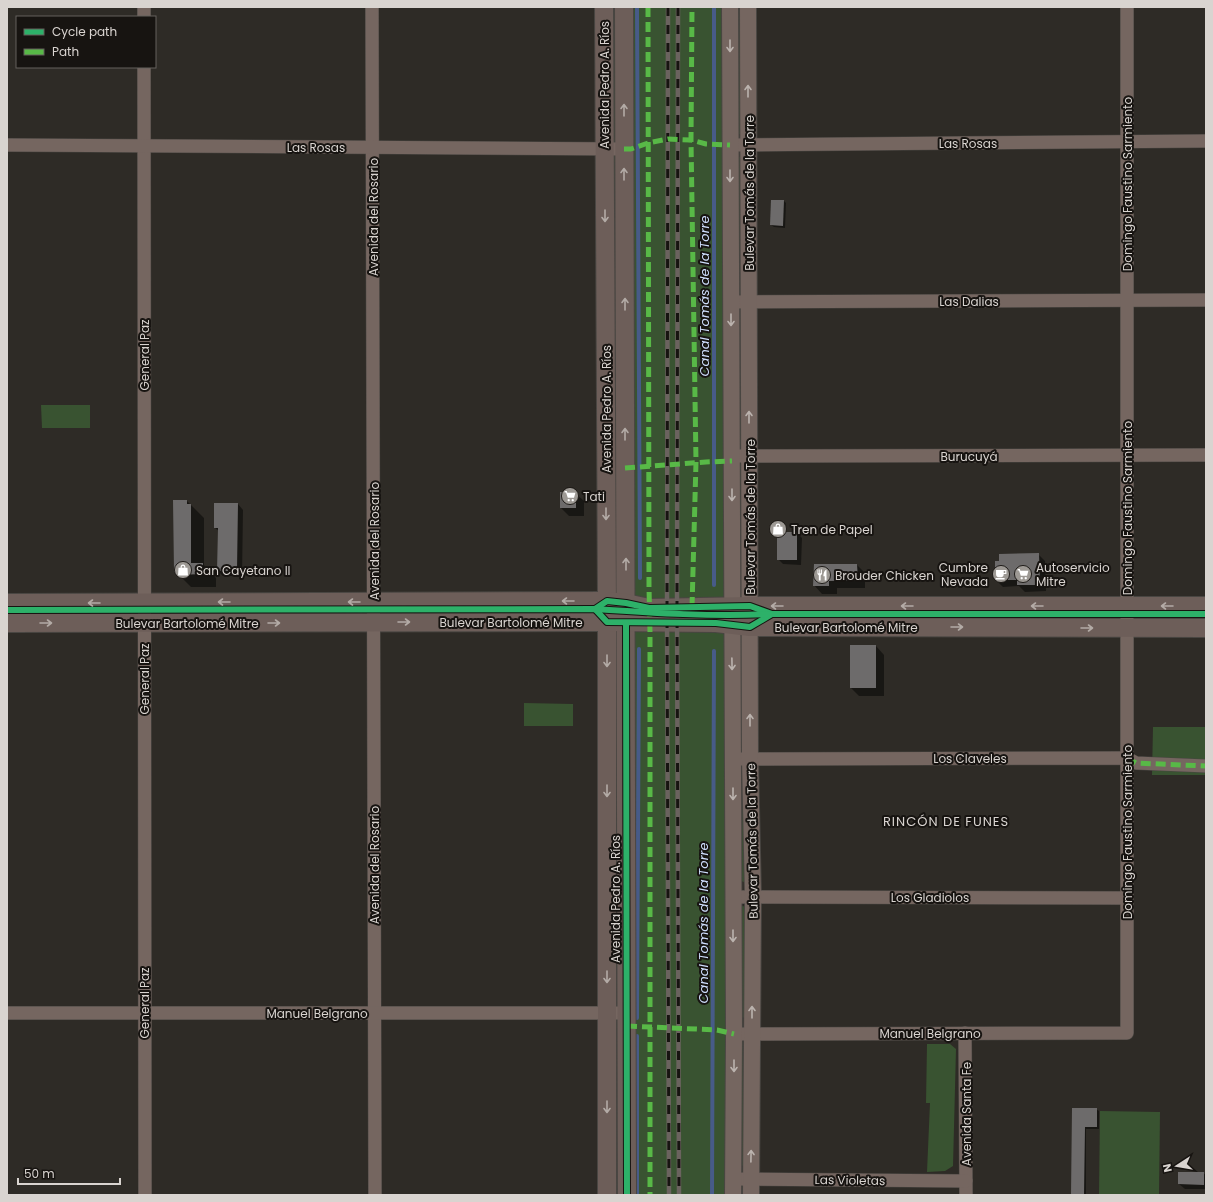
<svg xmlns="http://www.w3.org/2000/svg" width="1213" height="1202" viewBox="0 0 1213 1202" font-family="Poppins,sans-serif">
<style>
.green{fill:#395331}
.shadow{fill:#0007}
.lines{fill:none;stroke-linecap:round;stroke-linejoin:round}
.stream{stroke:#475b88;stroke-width:4}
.building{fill:#6d6b6b}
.minor-casing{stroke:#494642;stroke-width:14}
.tertiary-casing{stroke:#494642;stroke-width:18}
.secondary-casing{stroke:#494642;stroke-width:20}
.minor{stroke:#756660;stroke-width:13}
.tertiary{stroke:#756660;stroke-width:16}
.secondary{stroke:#6d5e59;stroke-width:18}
.rail-casing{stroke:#6b635f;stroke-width:4.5}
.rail{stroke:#171411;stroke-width:3;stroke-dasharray:9;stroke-linecap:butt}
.quiet{stroke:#58b947;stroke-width:5;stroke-dasharray:10 5;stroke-linecap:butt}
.cycleway-casing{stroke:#171411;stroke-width:8}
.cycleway{stroke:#2db169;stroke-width:6}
.oneway{stroke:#bbb3ae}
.oneway2{stroke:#b3aba6}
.labels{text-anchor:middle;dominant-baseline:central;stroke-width:4;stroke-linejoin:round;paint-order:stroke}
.street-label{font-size:12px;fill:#d9d4d0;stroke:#171411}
.poi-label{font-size:12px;fill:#d9d4d0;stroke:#171411;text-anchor:start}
.water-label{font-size:13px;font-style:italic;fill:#ceddfc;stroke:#171411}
.neighbourhood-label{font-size:13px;letter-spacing:1px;fill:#d9d4d0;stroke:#171411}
</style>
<rect width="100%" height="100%" fill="#2e2b26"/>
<g class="green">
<path d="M 604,7 L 730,7 L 733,1195 L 607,1195 Z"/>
<path d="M 736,7 L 744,7 L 742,134 L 738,134 Z"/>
<path d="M 737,157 L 742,157 L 742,294 L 738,293 Z"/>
<path d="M 738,311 L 743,311 L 742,444 L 738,444 Z"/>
<path d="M 41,405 L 90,405 L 90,428 L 42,428 Z"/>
<path d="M 738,464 L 743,464 L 742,591 L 738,591 Z"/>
<path d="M 7,607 L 131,610 L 130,614 L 128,616 L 7,618 Z"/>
<path d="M 594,607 L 597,610 L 597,614 L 393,614 L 393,610 Z"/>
<path d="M 158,610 L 358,610 L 357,614 L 159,615 Z"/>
<path d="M 1206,611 L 1206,624 L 1147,622 L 1146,615 Z"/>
<path d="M 766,613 L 1110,615 L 1111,619 L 765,619 Z"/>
<path d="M 524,703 L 573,704 L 573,726 L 524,726 Z"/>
<path d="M 1153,727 L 1206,727 L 1206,775 L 1152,775 Z"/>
<path d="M 739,774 L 744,774 L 747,879 L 744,882 L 741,881 Z"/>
<path d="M 743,906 L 747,908 L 746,1017 L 741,1018 L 740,907 Z"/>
<path d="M 744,1043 L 745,1165 L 741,1166 L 738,1164 L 741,1044 Z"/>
<path d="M 927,1044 L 950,1044 L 956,1049 L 953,1166 L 945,1171 L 927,1172 L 930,1103 L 926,1103 Z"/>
<path d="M 1100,1111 L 1160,1112 L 1159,1195 L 1099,1195 Z"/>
</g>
<g class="shadow">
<path d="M 772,201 L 784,201 L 786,203 L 785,228 L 774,227 L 771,225 Z"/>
<path d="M 575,493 L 584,501 L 584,516 L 569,516 L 561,508 Z"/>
<path d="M 187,501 L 204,518 L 204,565 L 216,578 L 216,587 L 191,587 L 175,571 Z"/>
<path d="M 238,504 L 243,510 L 242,576 L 223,576 L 218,571 L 219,531 L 215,528 Z"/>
<path d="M 797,533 L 802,538 L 801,565 L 783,564 L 778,559 Z"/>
<path d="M 1038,554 L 1045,561 L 1046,591 L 1025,592 L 1019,586 L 1003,587 L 996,580 Z"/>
<path d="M 857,565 L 865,573 L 865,588 L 837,588 L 837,594 L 822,594 L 814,585 Z"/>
<path d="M 876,646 L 884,655 L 884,696 L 859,696 L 851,688 Z"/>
<path d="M 1073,1109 L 1096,1109 L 1099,1111 L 1099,1129 L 1086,1129 L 1086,1195 L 1072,1195 Z"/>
<path d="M 1203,1173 L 1206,1175 L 1206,1189 L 1185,1189 L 1179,1184 Z"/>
</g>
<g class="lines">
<g class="stream">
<path d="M 637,7 L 640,578"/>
<path d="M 714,585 L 714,7"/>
<path d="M 637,1018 L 639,649"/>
<path d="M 637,1195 L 637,1036"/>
<path d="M 712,1195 L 714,651"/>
</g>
</g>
<g class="building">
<path d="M 771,200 L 784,200 L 783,226 L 770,225 Z"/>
<rect x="560" y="492" width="16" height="16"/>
<path d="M 173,500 L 187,500 L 187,504 L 191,504 L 191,563 L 203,563 L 203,574 L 177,575 L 174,571 Z"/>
<path d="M 214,503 L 238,503 L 237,571 L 217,571 L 218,528 L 214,528 Z"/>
<rect x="777" y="532" width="20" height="28"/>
<path d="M 1039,553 L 1040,585 L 1017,585 L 1017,580 L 995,580 L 995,561 L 999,561 L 999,554 Z"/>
<path d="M 814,564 L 857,564 L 858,580 L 829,581 L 829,586 L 813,586 Z"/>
<rect x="850" y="645" width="26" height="43"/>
<path d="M 1072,1108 L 1097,1108 L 1097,1127 L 1085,1127 L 1084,1195 L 1071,1195 Z"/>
<path d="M 1178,1172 L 1204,1172 L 1204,1185 L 1178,1184 Z"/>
</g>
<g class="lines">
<g class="minor-casing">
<g id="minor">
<path d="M 144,7 L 144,17"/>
<path d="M 372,7 L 375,1195"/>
<path d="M 144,67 L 145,1195"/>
<path d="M 7,145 L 624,149"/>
<path d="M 730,145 L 1206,141"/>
<path d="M 731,302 L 1206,300"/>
<path d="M 732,456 L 1206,455"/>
<path d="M 733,759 L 1127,758 L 1136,763 L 1206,766"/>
<path d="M 733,897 L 1127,898"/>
<path d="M 7,1013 L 627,1013"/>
<path d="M 965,1033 L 966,1195"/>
<path d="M 734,1034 L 1127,1033 L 1127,7"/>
<path d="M 733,1179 L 966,1181"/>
</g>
</g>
<g class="tertiary-casing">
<g id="tertiary">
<path d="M 730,7 L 734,1034 L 733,1195"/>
<path d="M 748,7 L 750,759 L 753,897 L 751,1195"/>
</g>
</g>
<g class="secondary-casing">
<g id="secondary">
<path d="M 604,7 L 607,609 L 607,1195"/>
<path d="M 624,7 L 627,1195"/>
<path d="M 7,603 L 607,601 L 626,603 L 649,608 L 750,606 L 1206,606"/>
<path d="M 7,623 L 607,622 L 716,623 L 750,627 L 1206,628"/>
</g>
</g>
<use href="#minor" class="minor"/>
<use href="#tertiary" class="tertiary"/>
<use href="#secondary" class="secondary"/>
<g class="rail-casing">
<g id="rail">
<path d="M 668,7 L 667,614 L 669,1195"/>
<path d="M 678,7 L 677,607 L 679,1195"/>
</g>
</g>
<use href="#rail" class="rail"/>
<g class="quiet">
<path d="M 648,7 L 649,587 L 650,633 L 650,1195"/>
<path d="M 624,149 L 631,149 L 648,143 L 668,139 L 691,140 L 706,144 L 730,145"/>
<path d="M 625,468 L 706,462 L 732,461"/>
<path d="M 692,607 L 696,462 L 691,140 L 692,7"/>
<path d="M 1127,758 L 1136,763 L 1206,766"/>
<path d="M 627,1026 L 717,1030 L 734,1034"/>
</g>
<g class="cycleway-casing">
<g id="cycleway">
<path d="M 607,601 L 626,603 L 649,608 L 750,606 L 772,614 L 750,627 L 716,623 L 607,622 L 595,609 Z"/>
<path d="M 7,610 L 595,609 C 654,613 713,617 772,614 L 1206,614"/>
<path d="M 626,623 L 627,1195"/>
</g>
</g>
<use href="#cycleway" class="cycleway"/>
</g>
<defs><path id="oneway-shaft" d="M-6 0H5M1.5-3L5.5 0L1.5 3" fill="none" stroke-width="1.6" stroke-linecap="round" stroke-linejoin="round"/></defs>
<g class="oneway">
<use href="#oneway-shaft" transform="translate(730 46) rotate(90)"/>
<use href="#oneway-shaft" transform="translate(748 91) rotate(-90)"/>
<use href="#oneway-shaft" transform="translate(730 176) rotate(90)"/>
<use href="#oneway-shaft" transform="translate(731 320) rotate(90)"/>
<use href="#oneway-shaft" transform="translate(749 417) rotate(-90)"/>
<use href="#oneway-shaft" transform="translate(732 495) rotate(90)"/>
<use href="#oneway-shaft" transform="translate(732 664) rotate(89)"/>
<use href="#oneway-shaft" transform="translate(750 720) rotate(-90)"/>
<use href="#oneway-shaft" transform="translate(733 794) rotate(90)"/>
<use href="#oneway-shaft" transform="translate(733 936) rotate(90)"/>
<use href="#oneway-shaft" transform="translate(752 1012) rotate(-90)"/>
<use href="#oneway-shaft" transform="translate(734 1066) rotate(90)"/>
<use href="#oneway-shaft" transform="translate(751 1156) rotate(-89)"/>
</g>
<g class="oneway2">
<use href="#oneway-shaft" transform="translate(624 110) rotate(-90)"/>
<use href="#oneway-shaft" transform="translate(624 174) rotate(-90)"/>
<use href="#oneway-shaft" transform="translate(605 216) rotate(90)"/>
<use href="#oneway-shaft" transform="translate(625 304) rotate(-90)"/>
<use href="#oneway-shaft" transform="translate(625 434) rotate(-90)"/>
<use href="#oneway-shaft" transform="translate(606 514) rotate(90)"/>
<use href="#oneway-shaft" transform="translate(626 564) rotate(-90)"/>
<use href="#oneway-shaft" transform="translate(568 601) rotate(180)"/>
<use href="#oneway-shaft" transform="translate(224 602) rotate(180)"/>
<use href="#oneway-shaft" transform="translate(354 602) rotate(180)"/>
<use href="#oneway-shaft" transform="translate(94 603) rotate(180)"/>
<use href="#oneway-shaft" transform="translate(777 606) rotate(-180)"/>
<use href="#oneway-shaft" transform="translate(907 606) rotate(180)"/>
<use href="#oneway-shaft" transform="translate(1037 606) rotate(180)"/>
<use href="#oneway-shaft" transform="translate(1167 606) rotate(180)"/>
<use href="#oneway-shaft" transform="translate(404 622)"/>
<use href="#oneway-shaft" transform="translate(46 623)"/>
<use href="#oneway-shaft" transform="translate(274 623)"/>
<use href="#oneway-shaft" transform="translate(957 627)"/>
<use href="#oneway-shaft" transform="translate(1087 628)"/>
<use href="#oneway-shaft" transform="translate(607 661) rotate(90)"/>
<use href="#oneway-shaft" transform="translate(607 791) rotate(90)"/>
<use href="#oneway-shaft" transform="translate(607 977) rotate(90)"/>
<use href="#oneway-shaft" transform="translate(607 1107) rotate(90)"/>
</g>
<defs>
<g id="supermarket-disc" transform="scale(0.9)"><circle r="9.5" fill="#9d9994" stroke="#171411"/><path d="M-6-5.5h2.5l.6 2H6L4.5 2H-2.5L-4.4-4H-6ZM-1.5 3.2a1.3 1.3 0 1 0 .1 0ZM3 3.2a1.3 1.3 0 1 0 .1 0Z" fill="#fff"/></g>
<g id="shop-disc" transform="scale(0.9)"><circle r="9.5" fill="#9d9994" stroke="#171411"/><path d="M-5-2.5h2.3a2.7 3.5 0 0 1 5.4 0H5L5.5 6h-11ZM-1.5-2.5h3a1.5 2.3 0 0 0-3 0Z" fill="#fff"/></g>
<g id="cafe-disc" transform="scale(0.9)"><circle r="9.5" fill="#9d9994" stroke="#171411"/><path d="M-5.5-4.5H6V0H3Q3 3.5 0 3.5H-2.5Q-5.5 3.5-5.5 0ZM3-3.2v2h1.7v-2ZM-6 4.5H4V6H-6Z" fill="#fff"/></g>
<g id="restaurant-disc" transform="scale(0.9)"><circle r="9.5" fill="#9d9994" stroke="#171411"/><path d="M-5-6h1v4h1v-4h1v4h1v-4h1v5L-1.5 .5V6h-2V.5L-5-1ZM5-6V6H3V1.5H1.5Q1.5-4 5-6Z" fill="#fff"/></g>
</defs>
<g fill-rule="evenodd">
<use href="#supermarket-disc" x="570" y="496"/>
<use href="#shop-disc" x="778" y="529"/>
<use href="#shop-disc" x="183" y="570"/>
<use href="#cafe-disc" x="1001" y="574"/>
<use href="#supermarket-disc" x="1023" y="574"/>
<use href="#restaurant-disc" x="822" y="575"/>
</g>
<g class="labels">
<g class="street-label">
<text transform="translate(604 85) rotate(-90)">Avenida Pedro A. Ríos</text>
<text x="968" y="143">Las Rosas</text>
<text x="316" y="147">Las Rosas</text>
<text transform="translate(1127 184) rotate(-90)">Domingo Faustino Sarmiento</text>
<text transform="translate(749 193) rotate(-90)">Bulevar Tomás de la Torre</text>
<text transform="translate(373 217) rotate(-90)">Avenida del Rosario</text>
<text x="969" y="301">Las Dalias</text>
<text transform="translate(144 355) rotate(-90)">General Paz</text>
<text transform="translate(606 409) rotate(-90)">Avenida Pedro A. Ríos</text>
<text x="969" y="456">Burucuyá</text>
<text transform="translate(1127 508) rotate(-90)">Domingo Faustino Sarmiento</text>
<text transform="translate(750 517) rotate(-90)">Bulevar Tomás de la Torre</text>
<text transform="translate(374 541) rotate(-90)">Avenida del Rosario</text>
<text x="511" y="622">Bulevar Bartolomé Mitre</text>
<text x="187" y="623">Bulevar Bartolomé Mitre</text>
<text x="846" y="627">Bulevar Bartolomé Mitre</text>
<text transform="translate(144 679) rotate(-90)">General Paz</text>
<text x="970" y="758">Los Claveles</text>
<text transform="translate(1127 832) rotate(-90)">Domingo Faustino Sarmiento</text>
<text transform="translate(752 841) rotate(-91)">Bulevar Tomás de la Torre</text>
<text transform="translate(374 865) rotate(-90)">Avenida del Rosario</text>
<text x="930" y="897">Los Gladiolos</text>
<text transform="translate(615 899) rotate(-90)">Avenida Pedro A. Ríos</text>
<text transform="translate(144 1003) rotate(-90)">General Paz</text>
<text x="317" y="1013">Manuel Belgrano</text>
<text x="930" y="1033">Manuel Belgrano</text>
<text transform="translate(966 1114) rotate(-90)">Avenida Santa Fe</text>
<text transform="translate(850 1180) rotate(1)">Las Violetas</text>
</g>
<g class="poi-label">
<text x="583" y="496">Tati</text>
<text x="791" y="529">Tren de Papel</text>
<text x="988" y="567" text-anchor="end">Cumbre<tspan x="988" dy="14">Nevada</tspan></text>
<text x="1036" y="567">Autoservicio<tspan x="1036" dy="14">Mitre</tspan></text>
<text x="196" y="570">San Cayetano II</text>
<text x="835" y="575">Brouder Chicken</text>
</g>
<g class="water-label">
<text transform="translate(704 296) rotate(-90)">Canal Tomás de la Torre</text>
<text transform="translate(703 923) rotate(-90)">Canal Tomás de la Torre</text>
</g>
<g class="neighbourhood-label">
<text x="946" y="821">RINCÓN DE FUNES</text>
</g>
</g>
<rect width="1213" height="1202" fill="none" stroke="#d9d4d0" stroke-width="16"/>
<rect x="16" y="16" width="140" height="52" fill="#171411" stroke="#65615d"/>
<rect x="24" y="29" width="20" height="6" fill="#2db169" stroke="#65615d"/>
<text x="52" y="36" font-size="12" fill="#d9d4d0">Cycle path</text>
<rect x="24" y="49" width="20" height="6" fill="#58b947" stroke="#65615d"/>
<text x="52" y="56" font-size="12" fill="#d9d4d0">Path</text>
<g transform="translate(1177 1166) rotate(258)" stroke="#171411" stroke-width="3" paint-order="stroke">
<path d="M0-3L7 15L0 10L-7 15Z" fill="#d9d4d0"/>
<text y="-6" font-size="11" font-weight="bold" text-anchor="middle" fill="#d9d4d0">N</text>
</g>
<path d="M18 1178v6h102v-6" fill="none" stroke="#d9d4d0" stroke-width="2"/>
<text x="24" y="1178" font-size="12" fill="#d9d4d0" stroke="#171411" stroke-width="3" paint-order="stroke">50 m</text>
</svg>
